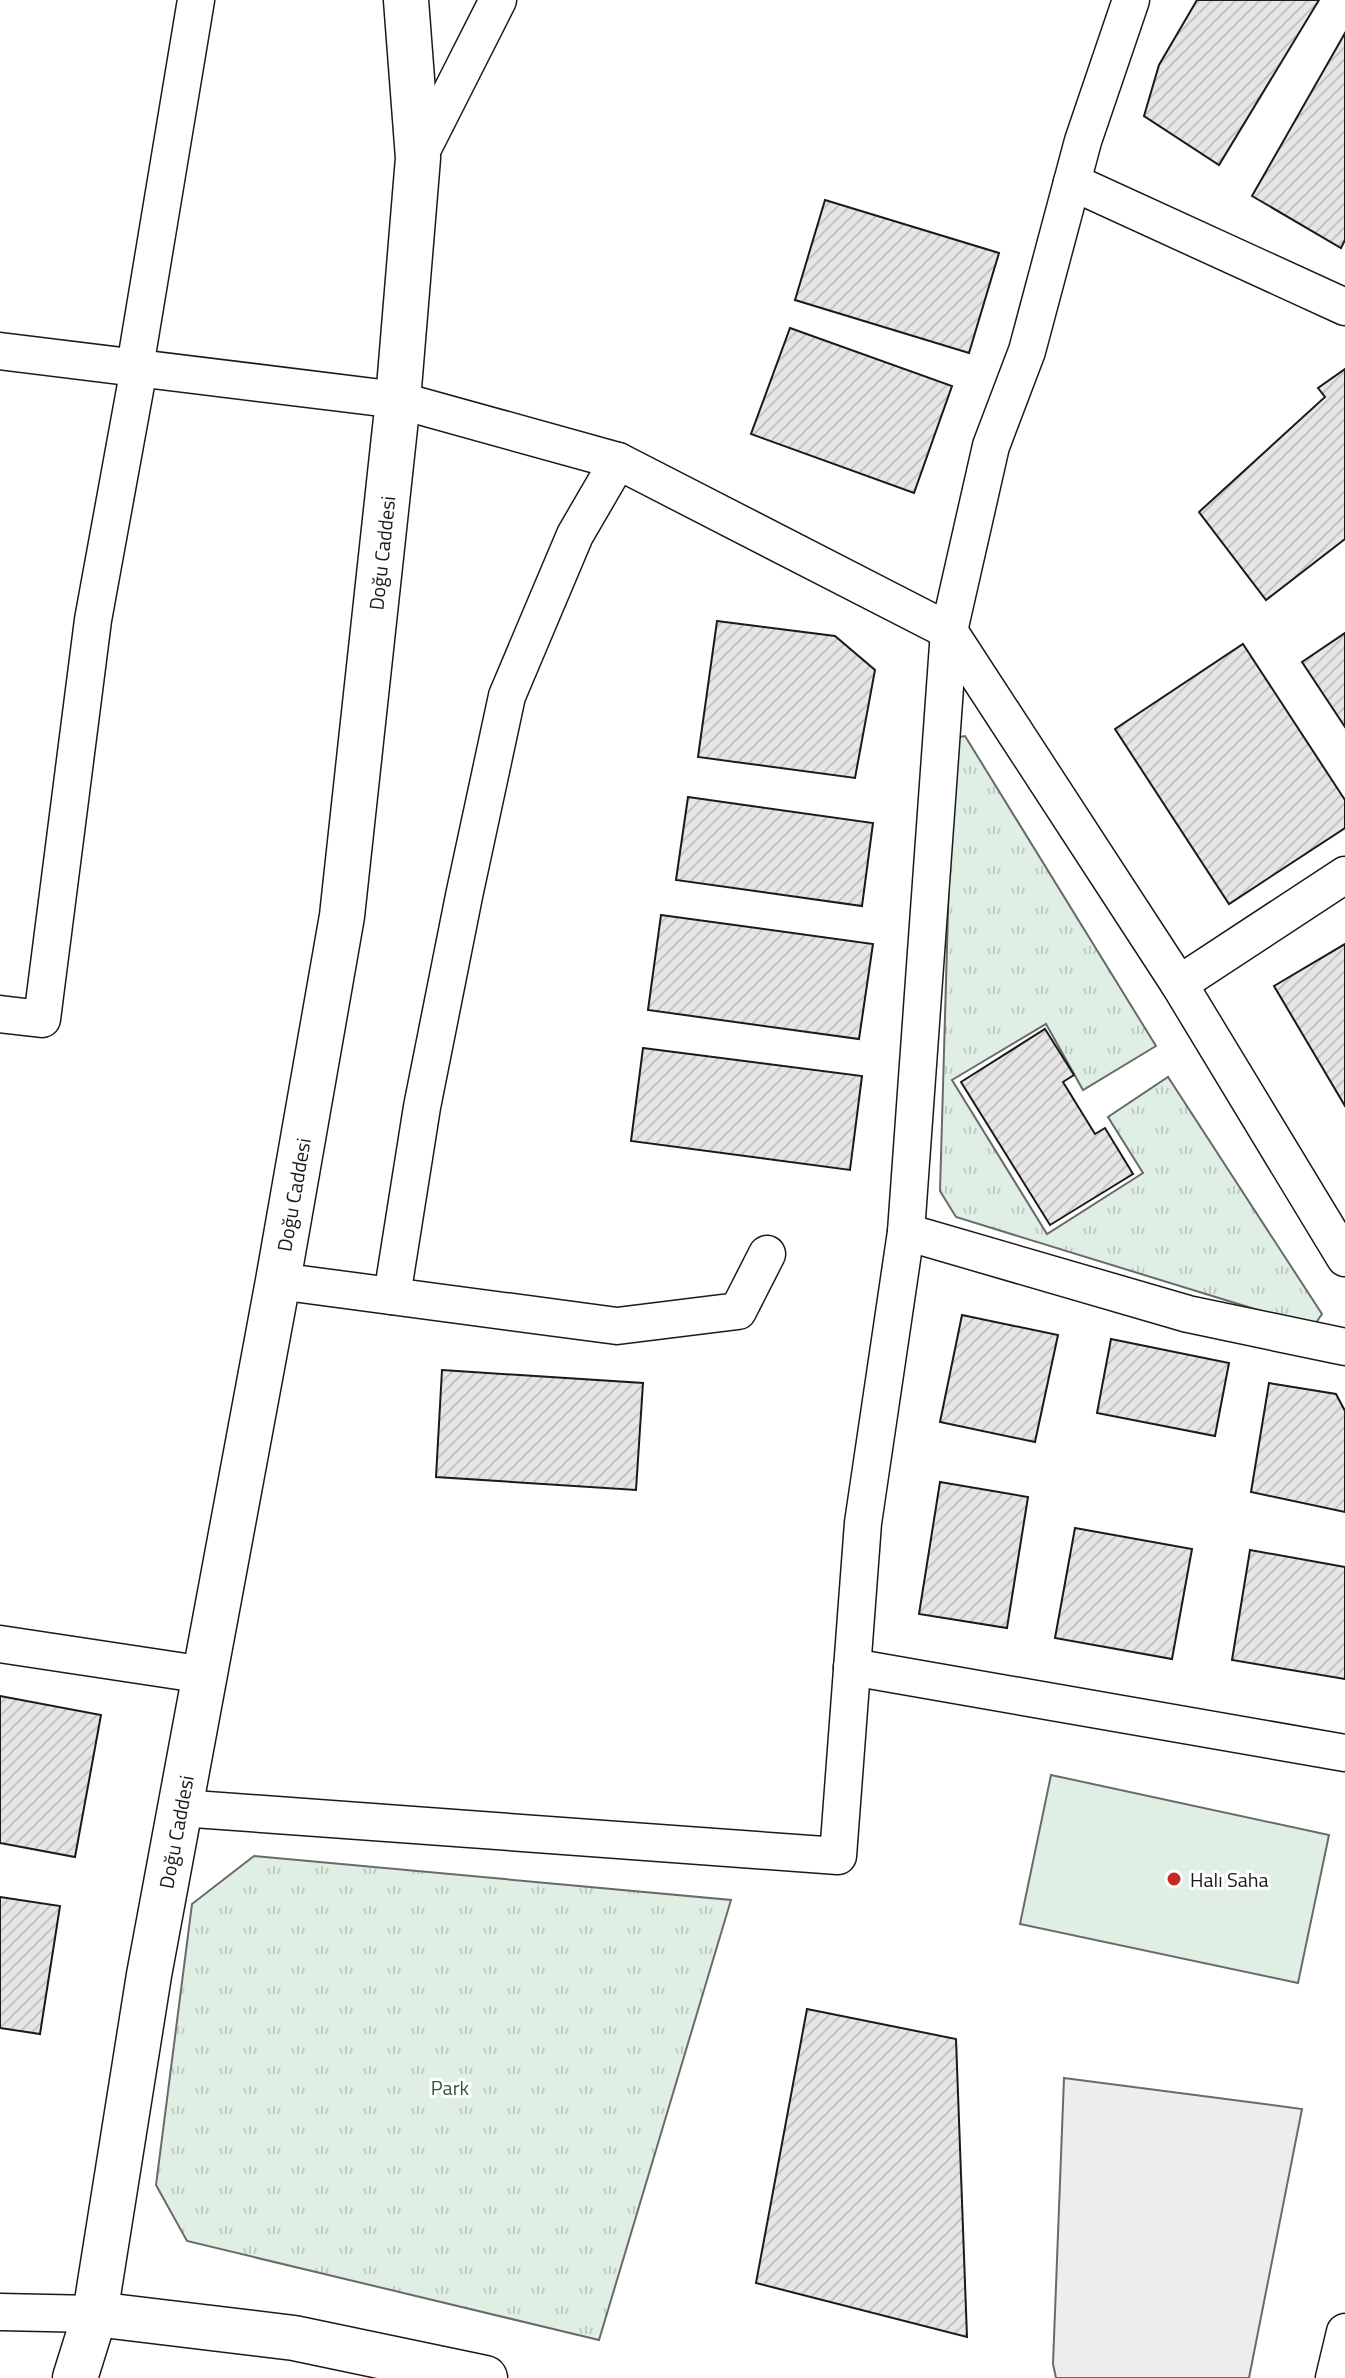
<svg xmlns="http://www.w3.org/2000/svg" width="1345" height="2378" viewBox="0 0 1345 2378" font-family="'Titillium Web',sans-serif">
<style>
.grass{fill:url(#grass-tufts);stroke:#6a6a6a;stroke-width:2}
.pitch{fill:#e0efe3;stroke:#6a6a6a;stroke-width:2}
.parking{fill:#ededed;stroke:#6a6a6a;stroke-width:2}
.building{fill:url(#building-hatch);stroke:#1a1a1a;stroke-width:2}
.lines{fill:none;stroke-linecap:round;stroke-linejoin:round}
.street-casing{stroke:#1a1a1a;stroke-width:39}
.secondary-casing{stroke:#1a1a1a;stroke-width:47}
.street{stroke:#fff;stroke-width:36}
.secondary{stroke:#fff;stroke-width:44}
.poi-dot{fill:#c62828;stroke:#fff;stroke-width:3}
.labels{text-anchor:middle;dominant-baseline:central;stroke-width:6;stroke-linejoin:round;paint-order:stroke}
.street-label{font-size:20px;fill:#1a1a1a;stroke:#fff}
.poi-label{font-size:20px;fill:#1a1a1a;stroke:#fff;text-anchor:start}
.park-label{font-size:20px;fill:#2b5a34;stroke:#fff}
</style>
<defs>
<pattern id="grass-tufts" width="24" height="20" patternUnits="userSpaceOnUse" patternTransform="scale(2)"><rect width="24" height="20" fill="#e0efe3"/><path d="M3 7l-1-3M5 7V3M7 7l1-3M15 17l-1-3M17 17v-4M19 17l1-3" fill="none" stroke="#c0ccc2"/></pattern>
<pattern id="building-hatch" width="6" height="6" patternUnits="userSpaceOnUse" patternTransform="scale(2)"><rect width="6" height="6" fill="#e6e6e6"/><path d="M-1 1l2-2M0 6l6-6M5 7l2-2" fill="none" stroke="#c5c5c5"/></pattern>
</defs>
<rect width="100%" height="100%" fill="#fff"/>
<g class="grass">
<path d="M 965,736 L 1156,1046 L 1083,1090 L 1046,1024 L 952,1080 L 1047,1234 L 1143,1173 L 1108,1117 L 1168,1077 L 1322,1314 L 1313,1327 L 956,1217 L 940,1191 L 953,738 Z"/>
<path d="M 254,1856 L 731,1900 L 599,2340 L 187,2241 L 156,2185 L 192,1904 Z"/>
</g>
<path class="pitch" d="M 1051,1775 L 1329,1835 L 1298,1983 L 1020,1924 Z"/>
<path class="parking" d="M 1064,2078 L 1302,2109 L 1249,2378 L 1056,2378 L 1053,2364 Z"/>
<g class="building">
<path d="M 1197,0 L 1319,0 L 1219,165 L 1144,116 L 1159,65 Z"/>
<path d="M 1345,33 L 1345,240 L 1341,248 L 1252,196 Z"/>
<path d="M 825,200 L 999,253 L 969,353 L 795,300 Z"/>
<path d="M 790,328 L 952,386 L 914,493 L 751,434 Z"/>
<path d="M 1345,369 L 1345,539 L 1266,600 L 1199,512 L 1325,397 L 1318,388 Z"/>
<path d="M 717,621 L 835,636 L 875,670 L 855,778 L 698,757 Z"/>
<path d="M 1345,633 L 1345,727 L 1302,662 Z"/>
<path d="M 1243,644 L 1345,800 L 1345,828 L 1229,904 L 1115,729 Z"/>
<path d="M 688,797 L 873,823 L 862,906 L 676,880 Z"/>
<path d="M 661,915 L 873,944 L 859,1039 L 648,1010 Z"/>
<path d="M 1345,944 L 1345,1106 L 1274,986 Z"/>
<path d="M 1045,1029 L 1074,1075 L 1063,1082 L 1095,1134 L 1105,1128 L 1133,1174 L 1050,1225 L 961,1082 Z"/>
<path d="M 643,1048 L 862,1076 L 850,1170 L 631,1141 Z"/>
<path d="M 962,1315 L 1058,1335 L 1035,1442 L 940,1422 Z"/>
<path d="M 1111,1339 L 1229,1363 L 1215,1436 L 1097,1413 Z"/>
<path d="M 442,1370 L 643,1383 L 636,1490 L 436,1477 Z"/>
<path d="M 1269,1383 L 1336,1394 L 1345,1411 L 1345,1512 L 1251,1492 Z"/>
<path d="M 940,1482 L 1028,1497 L 1007,1628 L 919,1614 Z"/>
<path d="M 1075,1528 L 1192,1549 L 1172,1659 L 1055,1638 Z"/>
<path d="M 1250,1550 L 1345,1567 L 1345,1679 L 1232,1660 Z"/>
<path d="M 0,1696 L 101,1715 L 75,1857 L 0,1843 Z"/>
<path d="M 0,1897 L 60,1906 L 40,2034 L 0,2028 Z"/>
<path d="M 807,2009 L 956,2039 L 967,2337 L 756,2283 Z"/>
</g>
<g class="lines">
<g class="street-casing">
<g id="street">
<path d="M 418,158 L 498,0"/>
<path d="M 1072,182 L 1345,307"/>
<path d="M 0,351 L 398,400 L 618,461 L 949,631 L 1179,984 L 1345,1258"/>
<path d="M 135,367 L 196,0"/>
<path d="M 1179,984 L 1345,875"/>
<path d="M 0,1014 L 42,1019 L 93,620 L 139,368"/>
<path d="M 906,1232 L 1188,1314 L 1345,1347"/>
<path d="M 278,1281 L 617,1326 L 738,1311 L 767,1254"/>
<path d="M 392,1296 L 422,1107 L 464,896 L 507,696 L 575,535 L 618,461"/>
<path d="M 0,1644 L 205,1675"/>
<path d="M 852,1667 L 1345,1753"/>
<path d="M 180,1808 L 838,1856 L 863,1523 L 906,1232 L 949,631 L 991,446 L 1027,351 L 1083,141 L 1131,0"/>
<path d="M 0,2312 L 95,2314"/>
<path d="M 1334,2378 L 1345,2332"/>
</g>
</g>
<g class="secondary-casing">
<g id="secondary">
<path d="M 95,2314 L 294,2338 L 485,2378"/>
<path id="s1" d="M 75,2378 L 95,2314 L 149,1975 L 278,1281 L 342,916 L 398,400 L 418,158 L 406,0"/>
</g>
</g>
<use href="#street" class="street"/>
<use href="#secondary" class="secondary"/>
</g>
<circle class="poi-dot" cx="1174" cy="1879" r="8"/>
<g class="labels">
<g class="street-label">
<text stroke="none"><textPath href="#s1" startOffset="1852">Doğu Caddesi</textPath></text>
<text stroke="none"><textPath href="#s1" startOffset="1204">Doğu Caddesi</textPath></text>
<text stroke="none"><textPath href="#s1" startOffset="556">Doğu Caddesi</textPath></text>
</g>
<g class="poi-label">
<text x="1190" y="1879">Halı Saha</text>
</g>
<g class="park-label">
<text x="450" y="2087">Park</text>
</g>
</g>
</svg>
